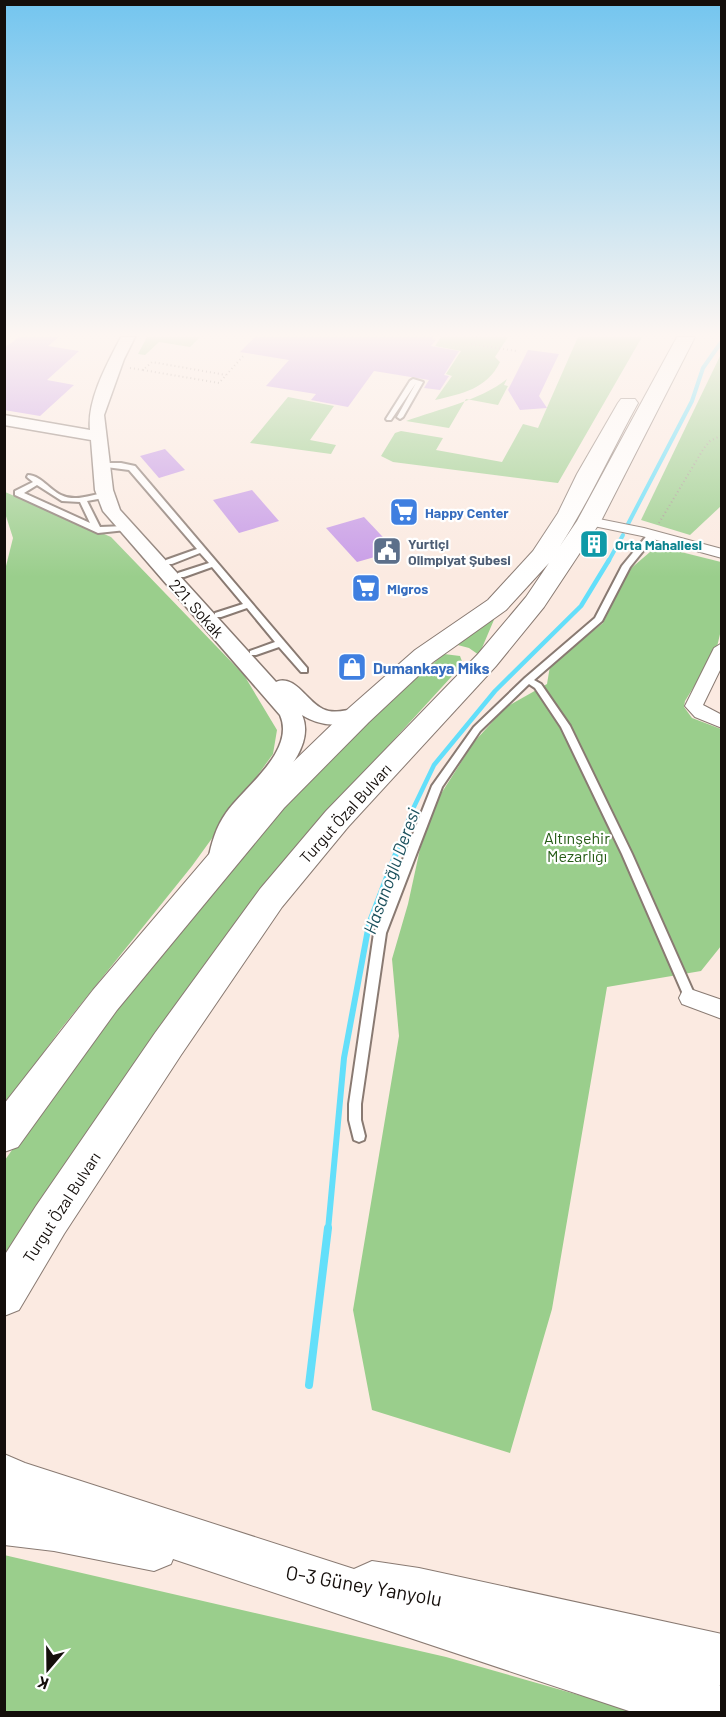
<svg xmlns="http://www.w3.org/2000/svg" width="726" height="1717" viewBox="0 0 726 1717" font-family="Barlow,sans-serif">
<style>
.green{fill:#9ace8c}
.lines{fill:none;stroke-linecap:round;stroke-linejoin:round}
.stream-far3{stroke:#63dffa;stroke-width:4}
.stream-far2{stroke:#63dffa;stroke-width:4.5}
.stream-far1{stroke:#63dffa;stroke-width:6}
.stream{stroke:#63dffa;stroke-width:8}
.building{fill:#c79be7}
.service-casing{stroke:#897a72;stroke-width:4}
.minor-casing{stroke:#897a72;stroke-width:2}
.tertiary-casing{stroke:#897a72;stroke-width:3}
.primary-casing{stroke:#897a72;stroke-width:2}
.path{stroke:#a69992;stroke-width:2;stroke-dasharray:1 3;stroke-linecap:butt}
.service{fill:#fff;fill-rule:evenodd}
.minor{fill:#fff;fill-rule:evenodd}
.tertiary{fill:#fff;fill-rule:evenodd}
.primary{fill:#fff;fill-rule:evenodd}
.labels{text-anchor:middle;dominant-baseline:central;stroke-width:4.5;stroke-linejoin:round;paint-order:stroke}
.far-shop-label{font-size:14px;font-weight:bold;fill:#366cbe;stroke:#fff;text-anchor:start}
.far-service-label{font-size:14px;font-weight:bold;fill:#4e5e75;stroke:#fff;text-anchor:start}
.far-culture-label{font-size:14px;font-weight:bold;fill:#0d838f;stroke:#fff;text-anchor:start}
.street-label{font-size:16px;fill:#140e0b;stroke:#fff}
.shop-label{font-size:16px;font-weight:bold;fill:#366cbe;stroke:#fff;text-anchor:start}
.park-label{font-size:16px;fill:#265c16;stroke:#fff}
.water-label{font-size:18px;font-style:italic;fill:#1c515d;stroke:#fff}
.near-street-label{font-size:20px;fill:#140e0b;stroke:#fff}
</style>
<rect width="100%" height="100%" fill="#fbeae1"/>
<g class="green">
<path d="M 147,337 L 200,337 L 190,347 L 159,342 L 145,355 L 138,354 Z"/>
<path d="M 441,337 L 508,337 L 495,357 L 500,362 C 487,389 461,394 435,400 L 452,376 L 446,374 L 461,351 L 435,346 Z"/>
<path d="M 578,337 L 642,337 L 558,483 L 393,462 L 381,456 L 395,433 L 401,431 L 443,438 L 436,450 L 502,462 L 523,424 L 538,428 Z"/>
<path d="M 721,354 L 721,506 L 690,535 L 641,520 Z"/>
<path d="M 507,379 L 504,385 L 508,386 L 498,405 L 466,399 L 449,428 L 406,421 C 439,409 479,401 507,379 Z"/>
<path d="M 288,397 L 334,406 L 310,440 L 336,445 L 331,454 L 250,443 Z"/>
<path d="M 5,492 L 111,537 L 244,675 L 277,730 L 273,754 L 192,866 L 60,1030 L 5,1105 L 4,574 L 13,538 L 5,513 Z"/>
<path d="M 657,546 L 721,562 L 721,630 L 716,651 L 685,701 L 684,707 L 692,718 L 721,729 L 721,946 L 701,971 L 607,987 L 552,1309 L 510,1453 L 372,1410 L 353,1310 L 399,1036 L 392,959 L 408,904 L 420,849 L 437,800 L 474,742 L 506,707 L 547,684 L 550,666 L 603,623 L 629,570 Z"/>
<path d="M 496,615 L 479,655 L 469,648 L 454,644 Z"/>
<path d="M 444,654 L 460,656 L 463,664 L 327,813 L 5,1256 L 5,1160 L 38,1113 L 183,923 L 277,812 L 369,718 Z"/>
<path d="M 4,1555 L 446,1657 L 638,1712 L 5,1712 Z"/>
</g>
<g class="lines">
<g class="stream-far3">
<path d="M 628,524 L 692,401 L 703,368 L 722,341"/>
<path d="M 608,562 L 623,535"/>
</g>
<path class="stream-far2" d="M 396,853 L 411,813 L 434,765 L 495,691 L 581,606 L 609,560"/>
<path class="stream-far1" d="M 328,1230 L 344,1058 L 369,924 L 397,851"/>
<path class="stream" d="M 309,1385 L 328,1228"/>
</g>
<g class="building">
<path d="M 19,337 L 59,337 L 48,346 L 79,351 L 47,380 L 74,385 L 40,416 L 4,410 L 4,348 Z"/>
<path d="M 255,337 L 433,337 L 432,339 L 436,340 L 431,346 L 459,351 L 444,375 L 449,376 L 440,390 L 424,388 L 429,380 L 374,371 L 348,407 L 311,400 L 316,394 L 266,386 L 289,360 L 240,352 Z"/>
<path d="M 528,350 L 559,354 L 539,396 L 547,408 L 520,410 L 508,390 Z"/>
<path d="M 165,449 L 185,470 L 159,478 L 140,456 Z"/>
<path d="M 252,490 L 279,521 L 239,533 L 213,500 Z"/>
<path d="M 364,517 L 396,551 L 357,562 L 326,528 Z"/>
</g>
<g class="lines">
<g class="service-casing">
<g id="service">
<path d="M 413,379 L 423,382 L 403,417 L 400,419 L 397,417 L 416,383 L 391,420 L 387,420 L 386,419 L 410,381 Z"/>
<path d="M 106,463 L 121,463 L 135,466 L 307,668 L 307,672 L 301,672 L 279,647 L 256,655 L 250,655 L 250,651 L 275,642 L 247,608 L 221,617 L 215,617 L 215,613 L 243,604 L 212,567 L 184,577 L 178,577 L 178,573 L 209,563 L 200,553 L 172,564 L 166,564 L 166,560 L 197,549 L 129,470 L 106,467 Z"/>
<path d="M 28,475 C 40,475 50,490 61,495 C 77,503 93,493 109,493 L 109,497 L 87,501 L 100,527 L 126,526 L 130,528 L 126,530 L 98,533 L 15,495 L 15,491 L 33,482 L 27,477 ZM 37,485 L 62,501 L 80,502 L 90,523 L 24,493 Z"/>
<path d="M 649,533 L 652,533 L 656,535 L 630,567 L 602,621 L 534,680 L 541,684 L 570,726 L 632,854 L 696,998 L 694,1001 L 690,1003 L 686,1001 L 622,854 L 561,727 L 535,688 L 529,684 L 480,731 L 442,787 L 386,933 L 361,1104 L 361,1120 L 365,1136 L 364,1140 L 359,1142 L 354,1140 L 349,1120 L 349,1104 L 374,933 L 432,786 L 474,727 L 525,678 L 595,618 L 622,566 Z"/>
</g>
</g>
<g class="minor-casing">
<g id="minor">
<path d="M 589,517 L 644,528 L 722,549 L 722,558 L 642,536 L 584,524 L 582,521 L 584,518 Z"/>
<path d="M 722,643 L 722,666 L 703,705 L 722,715 L 722,728 L 695,717 L 685,706 L 714,648 Z"/>
<path d="M 690,989 L 722,1000 L 722,1019 L 682,1004 L 679,998 L 682,992 Z"/>
</g>
</g>
<g class="tertiary-casing">
<path id="tertiary" d="M 121,337 L 135,337 L 124,359 L 104,415 L 113,490 L 120,510 L 276,682 C 295,674 307,702 323,709 C 337,716 352,706 367,710 L 370,715 L 367,720 C 343,726 323,728 302,715 C 319,753 261,796 243,824 C 234,837 236,854 229,867 L 220,870 L 211,867 L 208,861 C 211,844 216,827 226,813 C 244,787 296,751 280,715 L 103,511 L 95,490 L 91,440 L 4,425 L 4,415 L 90,430 C 87,400 107,364 121,337 Z"/>
</g>
<g class="primary-casing">
<g id="primary">
<path d="M 677,337 L 695,337 L 601,521 L 544,607 L 496,666 L 348,827 L 282,907 L 181,1055 L 64,1234 L 19,1310 L 4,1316 L 4,1256 L 36,1206 L 155,1033 L 260,889 L 326,811 L 478,654 L 526,597 L 549,563 L 506,610 L 433,662 L 369,722 L 284,808 L 117,1010 L 18,1147 L 4,1152 L 4,1104 L 93,990 L 262,792 L 349,708 L 415,650 L 488,600 L 533,551 L 558,513 L 577,474 L 618,403 L 621,399 L 635,399 L 638,403 C 612,450 590,500 560,546 L 577,521 Z"/>
<path d="M 4,1454 L 25,1463 L 354,1569 L 372,1561 L 419,1568 L 722,1634 L 722,1685 L 719,1685 L 722,1686 L 722,1712 L 632,1712 L 173,1559 L 171,1564 L 154,1571 L 54,1551 L 4,1545 Z"/>
</g>
</g>
<g class="path">
<path d="M 477,337 L 472,344 L 516,351"/>
<path d="M 130,368 L 143,370 L 152,362 L 226,375"/>
<path d="M 143,370 L 219,383 L 245,354"/>
<path d="M 659,523 L 704,448 L 710,441 L 722,435"/>
</g>
<use href="#service" class="service"/>
<use href="#minor" class="minor"/>
<use href="#tertiary" class="tertiary"/>
<use href="#primary" class="primary"/>
</g>
<linearGradient id="sky" x2="0" y2="1"><stop stop-color="#73c5ef"/><stop offset="0.58" stop-color="#fdf6f2"/><stop offset="1" stop-color="#fdf6f2" stop-opacity="0"/></linearGradient>
<rect width="726" height="577" fill="url(#sky)"/>
<defs>
<g id="supermarket-square" transform="scale(1.5)"><rect x="-9" y="-9" width="18" height="18" rx="4" fill="#3f7fe0" stroke="#fff"/><path d="M-6-5.5h2.5l.6 2H6L4.5 2H-2.5L-4.4-4H-6ZM-1.5 3.2a1.3 1.3 0 1 0 .1 0ZM3 3.2a1.3 1.3 0 1 0 .1 0Z" fill="#fff"/></g>
<g id="building-square" transform="scale(1.5)"><rect x="-9" y="-9" width="18" height="18" rx="4" fill="#0f9aa8" stroke="#fff"/><path d="M-4-6H4V6H1V3H-1V6H-4ZM-2.5-4.3h1.7v1.8h-1.7ZM.8-4.3h1.7v1.8H.8ZM-2.5-1h1.7V.8h-1.7ZM.8-1h1.7V.8H.8Z" fill="#fff"/></g>
<g id="civic-square" transform="scale(1.5)"><rect x="-9" y="-9" width="18" height="18" rx="4" fill="#5c6f8a" stroke="#fff"/><path d="M-.6-6.5H3V-4.5H.6V-3L4-1V1h2V6H-6V1h2V-1L-.6-3ZM-1.2 2.5V6h2.4V2.5Z" fill="#fff"/></g>
<g id="shop-square" transform="scale(1.5)"><rect x="-9" y="-9" width="18" height="18" rx="4" fill="#3f7fe0" stroke="#fff"/><path d="M-5-2.5h2.3a2.7 3.5 0 0 1 5.4 0H5L5.5 6h-11ZM-1.5-2.5h3a1.5 2.3 0 0 0-3 0Z" fill="#fff"/></g>
</defs>
<g fill-rule="evenodd">
<use href="#supermarket-square" x="404" y="512"/>
<use href="#building-square" x="594" y="544"/>
<use href="#civic-square" x="387" y="551"/>
<use href="#supermarket-square" x="366" y="588"/>
<use href="#shop-square" x="352" y="667"/>
</g>
<g class="labels">
<g class="far-shop-label">
<text x="425" y="512">Happy Center</text>
<text x="387" y="588">Migros</text>
</g>
<g class="far-service-label">
<text x="408" y="543">Yurtiçi<tspan x="408" dy="16">Olimpiyat Şubesi</tspan></text>
</g>
<g class="far-culture-label">
<text x="615" y="544">Orta Mahallesi</text>
</g>
<g class="street-label">
<text transform="translate(197 608) rotate(48)">221. Sokak</text>
<text transform="translate(345 813) rotate(-48)">Turgut Özal Bulvarı</text>
<text transform="translate(61 1207) rotate(-57)">Turgut Özal Bulvarı</text>
</g>
<g class="shop-label">
<text x="373" y="667">Dumankaya Miks</text>
</g>
<g class="park-label">
<text x="577" y="837">Altınşehir<tspan x="577" dy="18">Mezarlığı</tspan></text>
</g>
<g class="water-label">
<text transform="translate(391 871) rotate(-70)">Hasanoğlu Deresi</text>
</g>
<g class="near-street-label">
<text transform="translate(364 1585) rotate(10)">O-3 Güney Yanyolu</text>
</g>
</g>
<rect width="726" height="1717" fill="none" stroke="#140e0b" stroke-width="12"/>
<g transform="translate(48 1669) rotate(200)" stroke="#ffffff" stroke-width="4.5" paint-order="stroke">
<path d="M0-4.5L10 22L0 15L-10 22Z" fill="#140e0b"/>
<text y="-9" font-size="16" font-weight="bold" text-anchor="middle" fill="#140e0b">K</text>
</g>
</svg>
